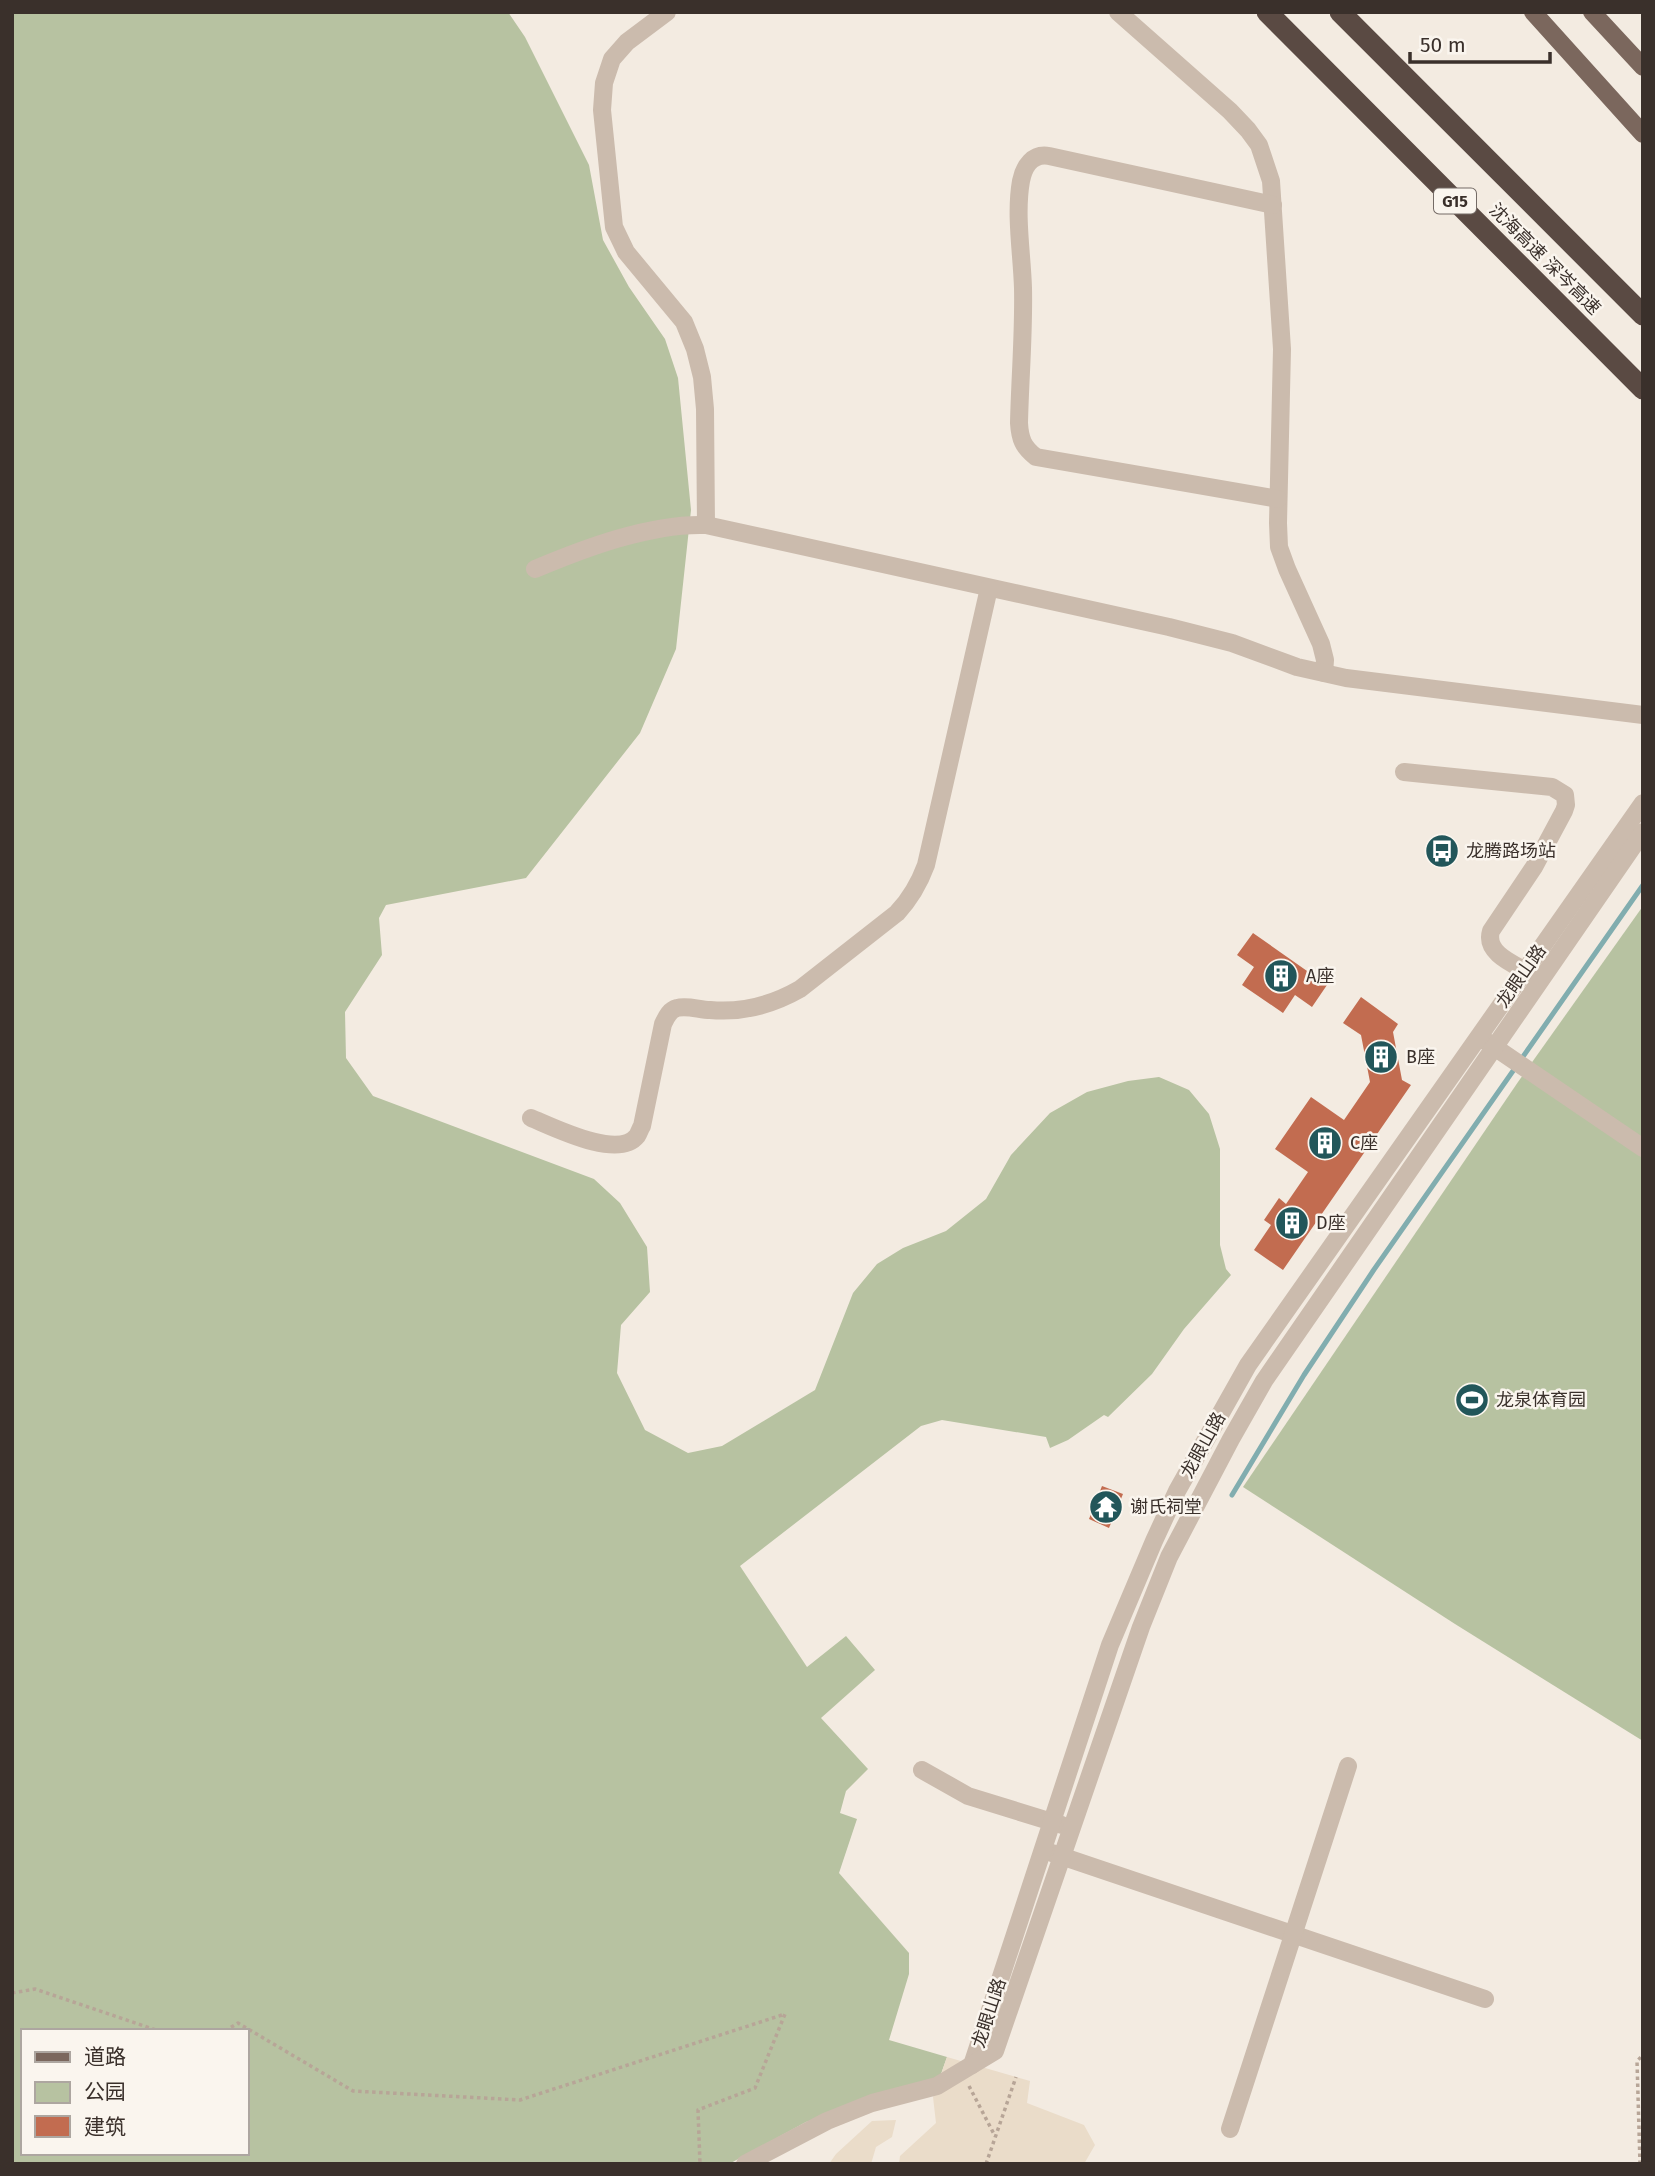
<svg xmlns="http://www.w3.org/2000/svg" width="1655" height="2176" viewBox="0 0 1655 2176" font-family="'Fira Sans','Noto Sans SC',sans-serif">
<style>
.green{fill:#b7c2a1;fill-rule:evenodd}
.plaza{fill:#eadcc9}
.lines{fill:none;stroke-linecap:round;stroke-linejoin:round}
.stream{stroke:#81adaf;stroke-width:5}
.building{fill:#c26c50}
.path{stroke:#b7a597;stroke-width:3.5;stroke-dasharray:3.5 3.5;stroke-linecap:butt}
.minor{stroke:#cbbbad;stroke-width:18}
.major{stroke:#7b675d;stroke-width:18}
.highway{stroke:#5a4a43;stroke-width:21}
.labels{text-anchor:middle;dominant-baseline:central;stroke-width:5;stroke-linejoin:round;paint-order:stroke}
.shield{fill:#faf5ee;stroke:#746b66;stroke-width:2}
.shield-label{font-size:16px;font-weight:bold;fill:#3a302b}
.street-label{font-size:18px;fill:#3a302b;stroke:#faf5ee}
.poi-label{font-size:18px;fill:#3a302b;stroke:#faf5ee;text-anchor:start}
</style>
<rect width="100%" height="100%" fill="#f3ebe1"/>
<g class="green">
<path d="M 12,12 L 508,12 L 525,37 L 589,165 L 603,240 L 629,287 L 665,339 L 678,378 L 691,510 L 676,649 L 640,733 L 526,878 L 386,905 L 379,918 L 382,955 L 345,1012 L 346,1058 L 373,1096 L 594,1179 L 620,1203 L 647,1247 L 650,1292 L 621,1325 L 617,1373 L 645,1430 L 688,1453 L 722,1446 L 815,1390 L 853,1293 L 877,1264 L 903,1248 L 946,1231 L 986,1199 L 1011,1155 L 1050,1113 L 1087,1092 L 1128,1081 L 1159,1077 L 1189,1090 L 1209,1114 L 1220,1149 L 1220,1245 L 1226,1269 L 1231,1275 L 1184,1329 L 1152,1374 L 1108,1417 L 1104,1415 L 1068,1440 L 1050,1448 L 1046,1437 L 942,1420 L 921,1426 L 740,1566 L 807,1667 L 846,1636 L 875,1670 L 821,1718 L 868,1769 L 846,1791 L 840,1813 L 857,1819 L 839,1873 L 909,1953 L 909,1974 L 889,2040 L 947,2057 L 941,2074 L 933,2079 L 806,2122 L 729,2164 L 12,2164 ZM 23,2031 L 247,2031 L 247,2153 L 23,2153 Z"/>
<path d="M 1643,906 L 1643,1741 L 1455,1624 L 1243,1487 L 1518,1082 Z"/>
</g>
<g class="plaza">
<path d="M 947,2057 L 1030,2081 L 1027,2103 L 1084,2125 L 1095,2145 L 1084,2164 L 899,2164 L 900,2156 L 936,2123 L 933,2097 Z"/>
<path d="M 896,2120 L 892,2137 L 876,2147 L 871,2164 L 829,2164 L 836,2154 L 872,2121 Z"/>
</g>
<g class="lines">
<path class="stream" d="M 1232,1495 L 1304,1375 L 1373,1271 L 1643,885"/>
</g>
<g class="building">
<path d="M 1253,933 L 1327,985 L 1312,1007 L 1295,995 L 1283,1013 L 1242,985 L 1254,967 L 1237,955 Z"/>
<path d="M 1361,997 L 1398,1024 L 1393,1032 L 1402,1080 L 1411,1085 L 1283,1270 L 1254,1250 L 1271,1225 L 1264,1220 L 1279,1198 L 1286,1204 L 1308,1172 L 1275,1149 L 1311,1097 L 1344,1120 L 1370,1082 L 1361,1035 L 1343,1023 Z"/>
<path d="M 1102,1486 L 1123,1494 L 1109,1528 L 1089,1519 Z"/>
</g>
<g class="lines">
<g class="path">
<path d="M 12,1993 L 35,1989 L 159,2031"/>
<path d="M 225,2031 L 238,2023 L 353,2091 L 520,2100 L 785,2014 L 755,2088 L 698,2110 L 700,2164"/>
<path d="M 969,2086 L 995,2136"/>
<path d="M 986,2164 L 1016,2077"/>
<path d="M 1640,2164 L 1637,2061 L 1643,2055"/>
</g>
<g class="minor">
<path d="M 667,12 L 627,42 L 612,59 L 604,83 L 602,110 L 614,227 L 626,252 L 684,322 L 695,349 L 702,377 L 705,409 L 706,525"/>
<path d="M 1118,12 L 1230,111 L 1248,130 L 1259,145 L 1271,181 L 1282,349 L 1278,523 L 1279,547 L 1287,569 L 1321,644 L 1325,660 L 1324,673"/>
<path d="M 1273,205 L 1049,156 C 1033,153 1024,166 1021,181 C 1015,215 1022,254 1023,288 C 1024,333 1020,378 1019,423 C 1020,439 1023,447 1036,457 L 1278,499"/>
<path d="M 535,569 C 585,548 651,523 706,525 L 1169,627 L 1232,643 L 1297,667 L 1346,678 L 1643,715"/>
<path d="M 1404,772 L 1552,787 L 1565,795 L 1566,805 L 1564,811 L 1534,867 L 1491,931 C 1484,954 1516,965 1533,975"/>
<path d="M 1484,1040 L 1643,1148"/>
<path d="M 531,1118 C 553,1127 618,1160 637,1136 C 639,1133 640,1129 642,1126 L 663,1024 C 666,1018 669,1010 677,1008 C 687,1005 700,1010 710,1010 C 742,1013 772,1005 800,989 L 897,913 C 911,898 919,884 926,865 L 989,588"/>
<path d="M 922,1770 L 968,1796 L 1062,1825"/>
<path d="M 1052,1853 L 1485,1999"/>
<path d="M 972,2065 L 1110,1645 L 1154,1541 L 1177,1491 L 1248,1365 L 1643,803"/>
<path d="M 1230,2129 L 1348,1766"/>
<path d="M 745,2164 L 827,2121 L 872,2103 L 937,2086 L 995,2051 L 1141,1627 L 1169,1557 L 1231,1439 L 1264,1381 L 1643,832"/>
</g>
<g class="major">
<path d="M 1533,12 L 1643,134"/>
<path d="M 1592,12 L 1643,67"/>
</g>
<g class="highway">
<path d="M 1267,12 L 1643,389"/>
<path d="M 1340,12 L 1643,315"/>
</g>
</g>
<defs>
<g id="bus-disc" transform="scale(1.75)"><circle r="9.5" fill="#22565a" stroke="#faf5ee"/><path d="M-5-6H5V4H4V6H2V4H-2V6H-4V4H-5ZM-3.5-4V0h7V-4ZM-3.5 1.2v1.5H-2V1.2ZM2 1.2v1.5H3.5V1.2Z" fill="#fff"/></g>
<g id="building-disc" transform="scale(1.75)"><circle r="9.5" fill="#22565a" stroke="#faf5ee"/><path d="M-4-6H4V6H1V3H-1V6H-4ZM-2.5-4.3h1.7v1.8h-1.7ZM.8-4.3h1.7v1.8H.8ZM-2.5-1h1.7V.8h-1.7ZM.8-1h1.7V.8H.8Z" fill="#fff"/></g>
<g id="stadium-disc" transform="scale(1.75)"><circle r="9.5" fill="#22565a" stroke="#faf5ee"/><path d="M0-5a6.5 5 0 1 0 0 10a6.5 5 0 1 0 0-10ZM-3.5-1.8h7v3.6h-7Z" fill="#fff"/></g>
<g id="temple-disc" transform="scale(1.75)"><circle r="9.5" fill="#22565a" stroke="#faf5ee"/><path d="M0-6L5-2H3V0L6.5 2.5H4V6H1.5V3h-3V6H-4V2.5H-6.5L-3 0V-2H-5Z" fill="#fff"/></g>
</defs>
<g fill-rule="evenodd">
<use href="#bus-disc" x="1442" y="851"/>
<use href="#building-disc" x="1281" y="976"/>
<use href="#building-disc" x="1381" y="1057"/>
<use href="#building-disc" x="1325" y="1143"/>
<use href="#building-disc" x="1292" y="1223"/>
<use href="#stadium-disc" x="1472" y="1400"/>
<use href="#temple-disc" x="1106" y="1507"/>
</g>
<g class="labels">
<rect class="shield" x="1434" y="188.5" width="42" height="25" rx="5"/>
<g class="shield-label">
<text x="1455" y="201">G15</text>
</g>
<g class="street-label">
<text transform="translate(1545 259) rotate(45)">沈海高速 深岑高速</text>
<text transform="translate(1521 976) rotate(-55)">龙眼山路</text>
<text transform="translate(1203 1445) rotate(-61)">龙眼山路</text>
<text transform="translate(989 2013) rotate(-72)">龙眼山路</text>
</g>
<g class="poi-label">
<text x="1466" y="851">龙腾路场站</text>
<text x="1306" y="976">A座</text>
<text x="1406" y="1057">B座</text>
<text x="1350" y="1143">C座</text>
<text x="1316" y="1223">D座</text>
<text x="1496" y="1400">龙泉体育园</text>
<text x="1130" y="1507">谢氏祠堂</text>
</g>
</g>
<rect width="1655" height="2176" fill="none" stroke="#3a302b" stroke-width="28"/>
<rect x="21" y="2029" width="228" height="126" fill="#faf5ee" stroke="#ada6a0" stroke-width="2"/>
<rect x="35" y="2052" width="35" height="10" fill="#7b675d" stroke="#ada6a0" stroke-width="2"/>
<text x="84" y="2064" font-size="21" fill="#3a302b">道路</text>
<rect x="35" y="2082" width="35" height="21" fill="#b7c2a1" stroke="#ada6a0" stroke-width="2"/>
<text x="84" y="2099" font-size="21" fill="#3a302b">公园</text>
<rect x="35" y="2116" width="35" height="21" fill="#c26c50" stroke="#ada6a0" stroke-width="2"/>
<text x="84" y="2134" font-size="21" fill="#3a302b">建筑</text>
<path d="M1410 52v10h140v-10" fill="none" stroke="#3a302b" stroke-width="3.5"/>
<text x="1420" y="52" font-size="21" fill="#3a302b" stroke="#faf5ee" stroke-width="5" paint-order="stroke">50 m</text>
</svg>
